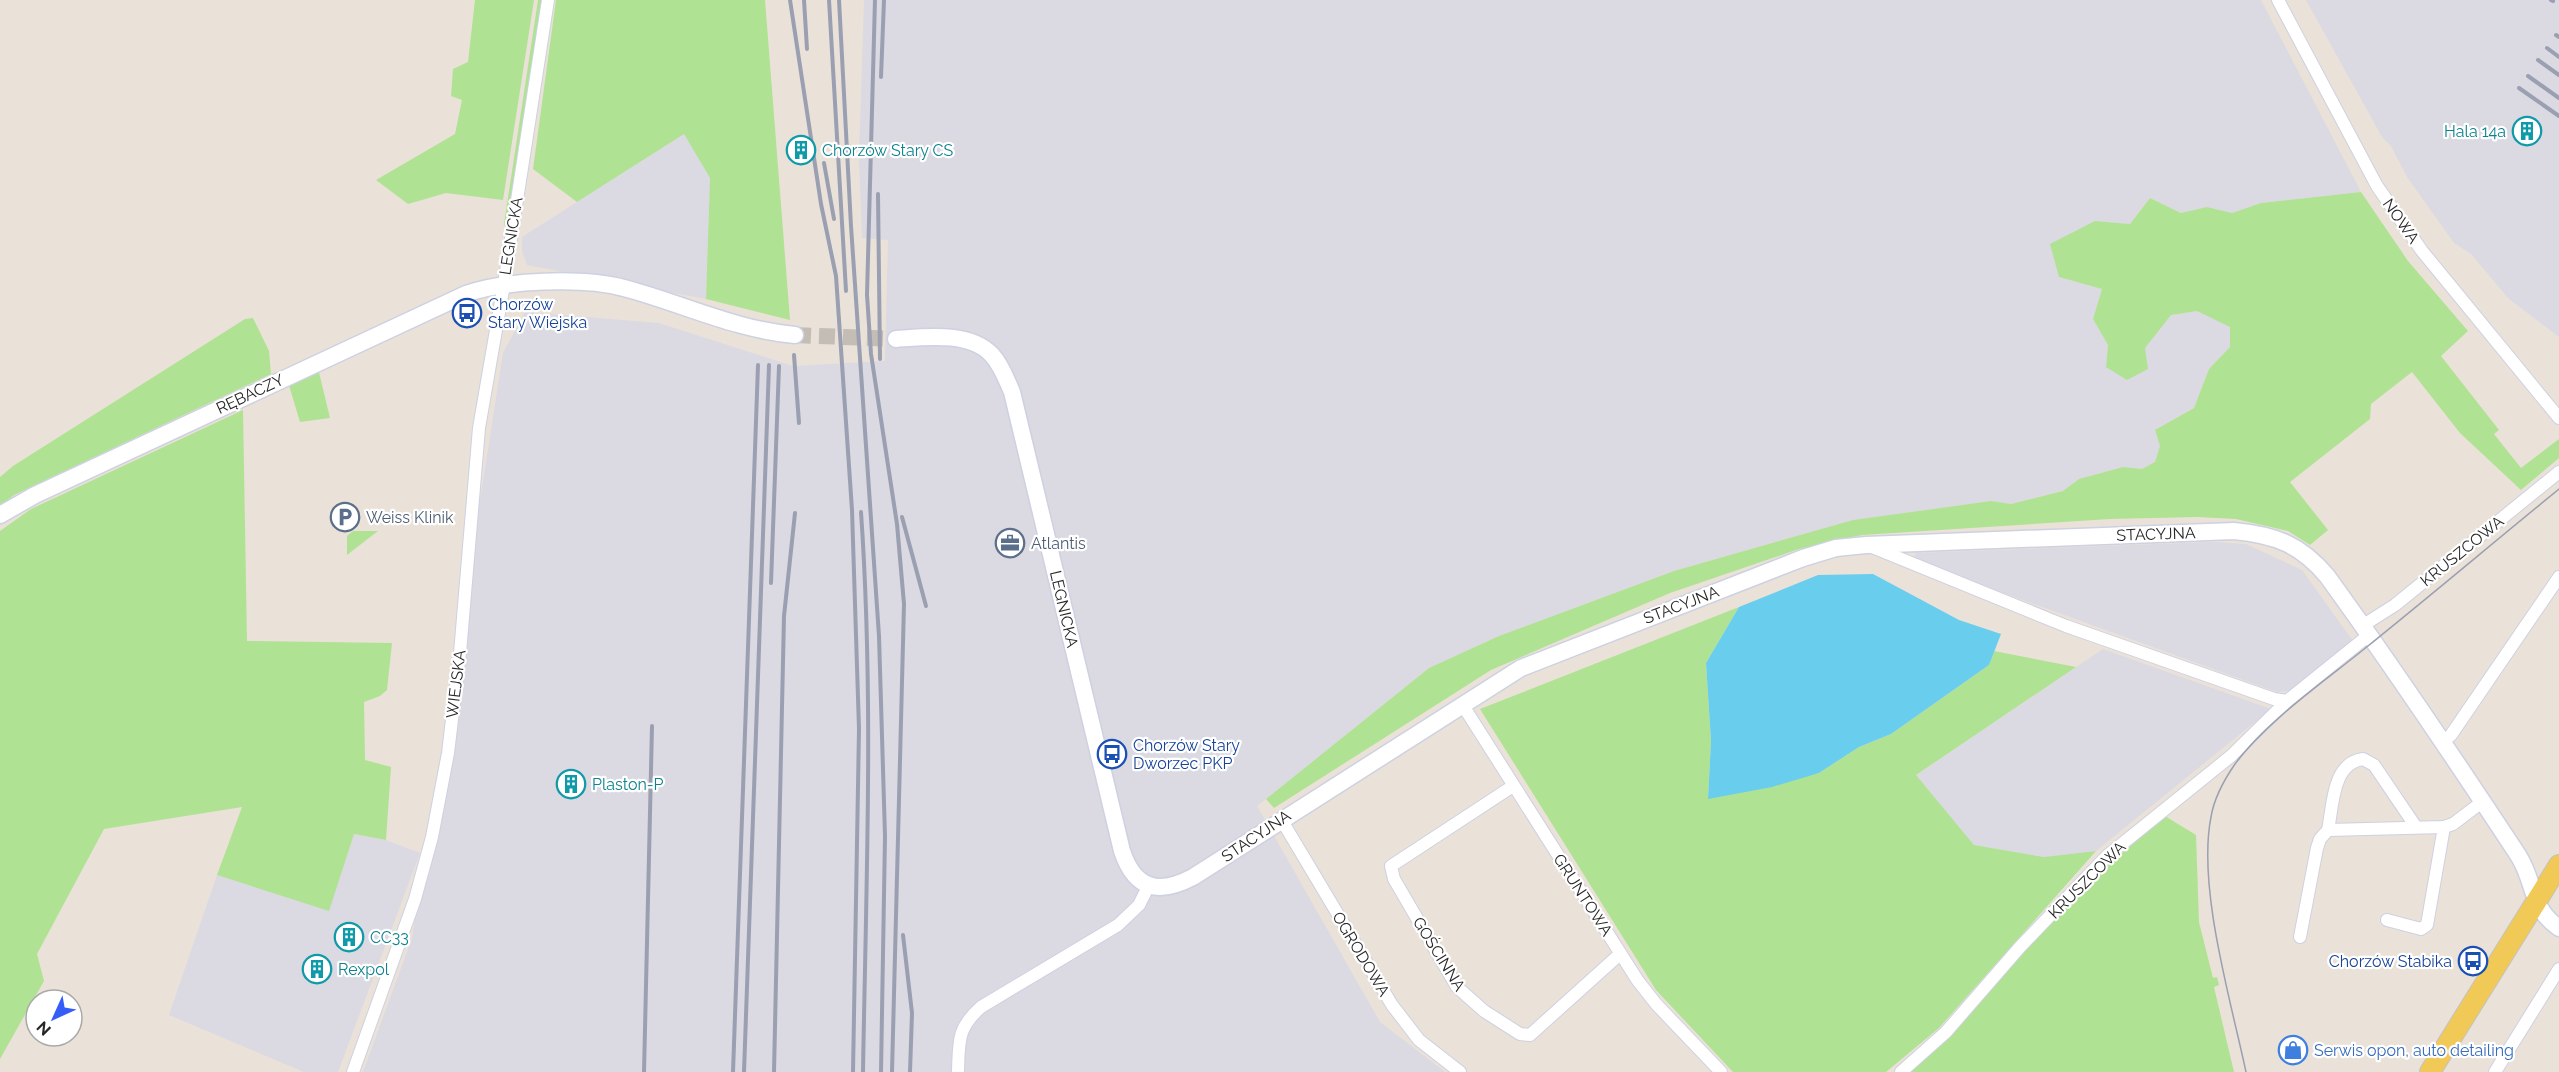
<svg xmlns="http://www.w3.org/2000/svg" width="2559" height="1072" viewBox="0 0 2559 1072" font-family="Raleway,sans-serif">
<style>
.industrial{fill:#dbd9e2}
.green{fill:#b0e293}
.water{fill:#69cdee}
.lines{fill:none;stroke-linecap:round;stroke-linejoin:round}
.secondary-tunnel{stroke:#c3bdb5;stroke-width:16;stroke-dasharray:16 8;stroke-linecap:butt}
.street-casing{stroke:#cdd1e1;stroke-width:14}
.secondary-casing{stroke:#cdd1e1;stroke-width:19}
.primary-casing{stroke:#c3c3c3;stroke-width:22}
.street{stroke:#fff;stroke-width:12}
.secondary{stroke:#fff;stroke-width:16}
.primary{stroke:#f0c957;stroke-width:20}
.tram{stroke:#9b9fb2;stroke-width:1.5}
.rail{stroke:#9b9fb2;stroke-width:4}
.labels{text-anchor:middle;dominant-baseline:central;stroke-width:4.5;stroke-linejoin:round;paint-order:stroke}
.culture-label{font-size:16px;fill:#0d838f;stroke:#fff;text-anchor:start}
.street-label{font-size:16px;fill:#272727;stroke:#fff}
.transit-label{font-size:16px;fill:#164399;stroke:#fff;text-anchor:start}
.service-label{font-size:16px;fill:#4e5e75;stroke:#fff;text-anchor:start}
.shop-label{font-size:16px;fill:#366cbe;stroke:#fff;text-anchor:start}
</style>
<rect width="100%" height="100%" fill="#eae2d8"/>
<g class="industrial">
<path d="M 864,0 L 2261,0 L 2361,192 L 2261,203 L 2232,213 L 2207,207 L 2181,213 L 2150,198 L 2130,224 L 2095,221 L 2059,277 L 2102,289 L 2093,319 L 2108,345 L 2106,367 L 2144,348 L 2171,315 L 2197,311 L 2230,326 L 2230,347 L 2209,369 L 2194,408 L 2155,430 L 2160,446 L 2155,462 L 2142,469 L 2123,467 L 2079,479 L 2063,491 L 2011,504 L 1991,501 L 1853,520 L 1674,571 L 1499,636 L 1429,668 L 1257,806 L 1380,1022 L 1445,1072 L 363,1072 L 412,938 L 503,353 L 525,312 L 659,323 L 793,366 L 885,361 L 888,240 L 862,238 L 859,158 Z"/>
<path d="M 2306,0 L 2559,0 L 2559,337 L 2509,299 L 2471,254 L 2454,243 L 2407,177 L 2391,146 L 2382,137 Z"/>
<path d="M 684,134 L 710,178 L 706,299 L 527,265 L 522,252 L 522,237 Z"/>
<path d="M 2213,542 L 2246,544 L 2302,570 L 2353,641 L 2289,691 L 2277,692 L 1913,560 L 1916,553 Z"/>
<path d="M 2103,649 L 2271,709 L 2096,851 L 2045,857 L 1974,845 L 1916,775 Z"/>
<path d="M 354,834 L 386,840 L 420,853 L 338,1072 L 304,1072 L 169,1015 L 217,875 L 328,910 Z"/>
</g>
<g class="green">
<path d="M 475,0 L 534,0 L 503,200 L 446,193 L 408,204 L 376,180 L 455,134 L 462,100 L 451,96 L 453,69 L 468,62 Z"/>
<path d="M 538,0 L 542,0 L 506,228 L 504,224 Z"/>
<path d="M 556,0 L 765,0 L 790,320 L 706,299 L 710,178 L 684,134 L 577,202 L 533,169 Z"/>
<path d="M 2361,192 L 2408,261 L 2468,331 L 2441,356 L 2499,430 L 2494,434 L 2521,468 L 2559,439 L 2559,458 L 2521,490 L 2460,433 L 2412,372 L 2371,404 L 2370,419 L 2290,482 L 2328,530 L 2310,545 L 2288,531 L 2236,519 L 2197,517 L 2110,519 L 1862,535 L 1799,549 L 1670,593 L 1491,670 L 1274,808 L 1266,799 L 1429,668 L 1499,636 L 1674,571 L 1853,520 L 1991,501 L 2011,504 L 2063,491 L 2079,479 L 2123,467 L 2142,469 L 2155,462 L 2160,446 L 2155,430 L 2194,408 L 2209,369 L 2230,347 L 2230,327 L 2197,311 L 2171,315 L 2145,348 L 2148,369 L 2127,380 L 2106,367 L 2108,345 L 2093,319 L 2102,289 L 2059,277 L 2050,244 L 2095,221 L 2130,224 L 2150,198 L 2181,213 L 2207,207 L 2232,213 L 2261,203 Z"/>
<path d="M 253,318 L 269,351 L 271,374 L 14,495 L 0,506 L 0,477 L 13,466 L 245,319 Z"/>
<path d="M 318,368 L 330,418 L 300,422 L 288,382 Z"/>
<path d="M 243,410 L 247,641 L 392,643 L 387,690 L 380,696 L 364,702 L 365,760 L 391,767 L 386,840 L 354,834 L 329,911 L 217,875 L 242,807 L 104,829 L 37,954 L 44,981 L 0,1059 L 0,531 L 31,509 Z"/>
<path d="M 353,531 L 378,531 L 347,555 L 347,536 Z"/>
<path d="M 1739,607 L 1706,663 L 1711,741 L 1708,798 L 1819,773 L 1859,747 L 1891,734 L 1989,665 L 1994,651 L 2076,667 L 1916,775 L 1974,845 L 2044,857 L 2096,851 L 1939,1028 L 1886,1072 L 1733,1072 L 1656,990 L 1480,709 Z"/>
<path d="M 2165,816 L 2196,835 L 2199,922 L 2213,978 L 2217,977 L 2219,985 L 2214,987 L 2234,1072 L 1910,1072 L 1945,1040 L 2066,902 Z"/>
</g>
<path class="water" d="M 1873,574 L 1959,620 L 2001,634 L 1989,665 L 1891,734 L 1859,747 L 1819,773 L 1772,787 L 1708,799 L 1711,741 L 1706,663 L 1739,607 L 1818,575 Z"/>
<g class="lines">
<path class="secondary-tunnel" d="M 795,335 L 896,339"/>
<g class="street-casing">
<g id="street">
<path d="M 2278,0 L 2377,186 L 2422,251 L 2559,418"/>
<path d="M 1872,547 L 2066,626 L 2274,699 L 2287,701 L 2369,635"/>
<path d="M 2362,626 L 2395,605 L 2559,472"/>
<path d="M 1462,704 L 1638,981 L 1657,1005 L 1721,1072"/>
<path d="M 2443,742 L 2451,735 L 2559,577"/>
<path d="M 1513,786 L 1391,866 L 1394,879 L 1457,987 L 1484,1011 L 1520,1034 L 1530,1035 L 1620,954"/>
<path d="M 1281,819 L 1392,1005 L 1419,1040 L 1460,1072"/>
<path d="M 2328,830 C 2333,806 2332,763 2363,759 L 2374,765 L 2416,827"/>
<path d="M 2387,920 L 2421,929 L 2427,925 L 2444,827"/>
<path d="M 2300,937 L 2317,848 L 2320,839 L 2328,830 L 2444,827 L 2453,824 L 2482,802"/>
<path d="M 353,1072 L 415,899 L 432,837 L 448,753 L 460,653 L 479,428 L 504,284 L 548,0"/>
<path d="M 958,1072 C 959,1042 957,1028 981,1007 L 1118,925 L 1139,905 L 1149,885"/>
<path d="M 1901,1072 L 1946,1032 L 2020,947 L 2107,856 L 2231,756 L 2287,701"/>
<path d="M 2495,1072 L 2559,969"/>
</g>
</g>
<g class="secondary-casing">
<g id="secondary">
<path d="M 896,339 C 925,337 970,331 992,355 C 1002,366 1006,379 1012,392 L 1122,851 C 1135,890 1159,895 1193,877 L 1521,668 L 1803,558 L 1836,548 L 1866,545 L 2234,531 C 2275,535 2300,544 2327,576 C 2393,667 2456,761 2518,855 C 2536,883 2529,907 2559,928"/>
<path d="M 0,515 L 35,495 L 466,294 C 504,280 583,277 624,288 C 681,303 736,330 795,335"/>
</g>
</g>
<g class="primary-casing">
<path id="primary" d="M 2430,1072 L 2559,865"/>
</g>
<use href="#street" class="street"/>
<use href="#secondary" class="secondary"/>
<use href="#primary" class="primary"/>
<path class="tram" d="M 2246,1072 C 2231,1001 2197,887 2211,817 C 2214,798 2224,780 2235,764 C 2266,722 2322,683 2363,650 C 2429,597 2494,542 2559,489"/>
<g class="rail">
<path d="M 790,0 L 821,204 L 836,276 L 852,510 L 859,729 L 853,1072"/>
<path d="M 804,0 L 807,49"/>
<path d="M 829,0 L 846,291"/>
<path d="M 839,0 L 851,226 L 879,636 L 885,836 L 881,1072"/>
<path d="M 875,0 L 867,295 L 871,354 L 897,524 L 904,604 L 892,1072"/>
<path d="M 2551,0 L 2553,1"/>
<path d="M 2556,35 L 2559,37"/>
<path d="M 2547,48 L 2559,57"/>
<path d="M 2538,60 L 2559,75"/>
<path d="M 2528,76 L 2559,98"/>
<path d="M 881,77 L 884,0"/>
<path d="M 2519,88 L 2559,116"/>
<path d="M 824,163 L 834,219"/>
<path d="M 878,194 L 880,359"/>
<path d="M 794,355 L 799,423"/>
<path d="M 861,512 C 874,699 866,885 863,1072"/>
<path d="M 902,517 L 926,606"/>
<path d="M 771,583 L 779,366"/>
<path d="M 903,935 L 912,1013 L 910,1072"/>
<path d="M 644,1072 L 652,726"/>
<path d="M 733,1072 L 758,365"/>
<path d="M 744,1072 L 769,365"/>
<path d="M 774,1072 L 784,616 L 795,513"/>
</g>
</g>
<defs>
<g id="building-ring" transform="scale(1.5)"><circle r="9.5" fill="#fff" stroke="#0f9aa8" stroke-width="1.5"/><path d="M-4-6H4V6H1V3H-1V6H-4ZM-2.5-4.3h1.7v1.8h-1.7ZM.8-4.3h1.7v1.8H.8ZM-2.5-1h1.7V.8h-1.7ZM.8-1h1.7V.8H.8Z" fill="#0f9aa8"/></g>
<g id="bus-ring" transform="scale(1.5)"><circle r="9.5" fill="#fff" stroke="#1a4fb4" stroke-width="1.5"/><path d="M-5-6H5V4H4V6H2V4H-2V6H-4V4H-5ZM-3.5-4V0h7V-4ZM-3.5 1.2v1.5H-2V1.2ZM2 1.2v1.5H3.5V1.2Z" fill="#1a4fb4"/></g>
<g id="parking-ring" transform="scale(1.5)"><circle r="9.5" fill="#fff" stroke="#5c6f8a" stroke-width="1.5"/><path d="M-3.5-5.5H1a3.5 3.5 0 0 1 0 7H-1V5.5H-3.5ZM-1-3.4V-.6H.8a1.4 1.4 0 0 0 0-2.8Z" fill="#5c6f8a"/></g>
<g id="office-ring" transform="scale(1.5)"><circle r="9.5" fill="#fff" stroke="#5c6f8a" stroke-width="1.5"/><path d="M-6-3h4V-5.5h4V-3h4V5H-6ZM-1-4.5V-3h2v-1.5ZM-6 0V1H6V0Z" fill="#5c6f8a"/></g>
<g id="shop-ring" transform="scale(1.5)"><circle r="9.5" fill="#fff" stroke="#3f7fe0" stroke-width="1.5"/><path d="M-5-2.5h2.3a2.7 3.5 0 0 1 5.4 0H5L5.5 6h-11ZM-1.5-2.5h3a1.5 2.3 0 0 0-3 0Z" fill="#3f7fe0"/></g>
</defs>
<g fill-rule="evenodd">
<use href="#building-ring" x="2527" y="131"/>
<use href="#building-ring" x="801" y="150"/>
<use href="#bus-ring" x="467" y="313"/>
<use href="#parking-ring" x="345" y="517"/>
<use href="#office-ring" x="1010" y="543"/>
<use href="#bus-ring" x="1112" y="754"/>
<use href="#building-ring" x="571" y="784"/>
<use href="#building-ring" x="349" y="937"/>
<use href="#bus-ring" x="2473" y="961"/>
<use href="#building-ring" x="317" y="969"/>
<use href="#shop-ring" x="2293" y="1050"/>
</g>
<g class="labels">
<g class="culture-label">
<text x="2506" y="131" text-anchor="end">Hala 14a</text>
<text x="822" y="150">Chorzów Stary CS</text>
<text x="592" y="784">Plaston-P</text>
<text x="370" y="937">CC33</text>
<text x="338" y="969">Rexpol</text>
</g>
<g class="street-label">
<text transform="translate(2401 221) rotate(55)">NOWA</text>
<text transform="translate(511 236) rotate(-81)">LEGNICKA</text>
<text transform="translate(250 394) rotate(-25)">RĘBACZY</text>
<text transform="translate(2156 534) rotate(-2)">STACYJNA</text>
<text transform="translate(2462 551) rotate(-39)">KRUSZCOWA</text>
<text transform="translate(1681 605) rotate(-21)">STACYJNA</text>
<text transform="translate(1064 609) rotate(77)">LEGNICKA</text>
<text transform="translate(456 684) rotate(-83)">WIEJSKA</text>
<text transform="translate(1256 836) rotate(-34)">STACYJNA</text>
<text transform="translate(2087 880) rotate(-45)">KRUSZCOWA</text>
<text transform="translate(1583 895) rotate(57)">GRUNTOWA</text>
<text transform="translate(1361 954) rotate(59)">OGRODOWA</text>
<text transform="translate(1439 954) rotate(58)">GOŚCINNA</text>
</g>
<g class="transit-label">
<text x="488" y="304">Chorzów<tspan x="488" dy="18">Stary Wiejska</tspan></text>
<text x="1133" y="745">Chorzów Stary<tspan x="1133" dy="18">Dworzec PKP</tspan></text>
<text x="2452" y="961" text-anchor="end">Chorzów Stabika</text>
</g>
<g class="service-label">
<text x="366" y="517">Weiss Klinik</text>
<text x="1031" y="543">Atlantis</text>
</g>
<g class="shop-label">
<text x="2314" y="1050">Serwis opon, auto detailing</text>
</g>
</g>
<g transform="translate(54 1018) rotate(225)"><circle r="28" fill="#ffffff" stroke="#a9a9a9" stroke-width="1.5"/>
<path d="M0-4.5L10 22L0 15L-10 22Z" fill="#355ef9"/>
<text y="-9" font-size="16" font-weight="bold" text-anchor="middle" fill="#272727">N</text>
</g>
</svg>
